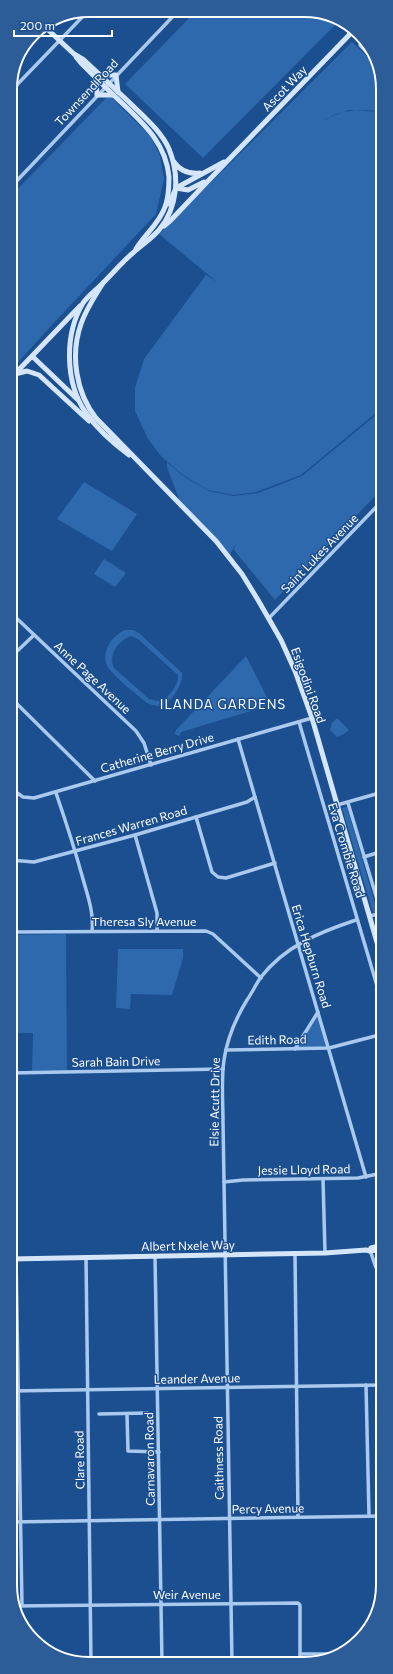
<svg xmlns="http://www.w3.org/2000/svg" width="393" height="1674" viewBox="0 0 393 1674" font-family="Commissioner,sans-serif">
<style>
.green{fill:#2e69ad;fill-rule:evenodd}
.lines{fill:none;stroke-linecap:round;stroke-linejoin:round}
.street{stroke:#a9c9ee;stroke-width:3.5}
.secondary{stroke:#d6e6fa;stroke-width:5}
.labels{text-anchor:middle;dominant-baseline:central;stroke-width:3;stroke-linejoin:round;paint-order:stroke}
.street-label{font-size:12px;fill:#fff;stroke:#1b4f8f}
.neighbourhood-label{font-size:13px;letter-spacing:1px;fill:#fff;stroke:#1b4f8f}
.rim{fill:none;stroke:#fff;stroke-width:2}
</style>
<rect width="100%" height="100%" fill="#1b4f8f"/>
<g class="green">
<path d="M 196,11 L 320,12 L 338,22 L 203,158 L 125,84 Z"/>
<path d="M 352,42 L 376,65 L 382,78 L 382,111 C 359,110 342,108 321,122 L 330,117 L 349,110 L 382,112 L 382,408 L 301,475 L 256,492 L 233,495 L 208,490 L 183,475 L 161,456 L 148,439 L 135,411 L 135,388 L 144,359 L 206,275 L 217,282 L 159,234 Z"/>
<path d="M 111,97 L 151,137 L 160,156 L 164,179 L 156,214 L 51,326 L 10,371 L 10,197 L 106,98 Z"/>
<path d="M 382,410 L 382,489 L 275,600 L 234,550 L 236,543 L 230,555 L 179,499 L 167,467 L 167,462 L 183,476 L 209,491 L 233,496 L 258,493 L 302,476 Z"/>
<path d="M 84,482 L 137,514 L 112,551 L 57,519 Z"/>
<path d="M 104,559 L 126,573 L 115,587 L 94,574 Z"/>
<path d="M 125,630 L 133,630 L 139,633 L 182,673 C 184,682 172,702 163,705 C 158,707 152,705 147,703 C 135,693 120,682 110,670 C 98,655 111,636 125,630 ZM 131,636 L 138,639 L 178,675 C 180,681 169,699 162,700 C 158,702 154,700 149,699 L 114,668 C 108,654 118,641 131,636 Z"/>
<path d="M 246,656 L 271,705 L 181,732 L 179,736 L 175,734 L 176,730 Z"/>
<path d="M 337,718 L 349,730 L 344,734 L 337,737 L 330,730 L 332,723 Z"/>
<path d="M 347,807 L 377,911 L 373,913 L 342,808 Z"/>
<path d="M 66,934 L 67,1071 L 32,1071 L 33,1033 L 11,1033 L 10,935 Z"/>
<path d="M 118,949 L 183,949 L 183,958 L 172,995 L 131,994 L 130,1009 L 116,1008 Z"/>
<path d="M 318,1015 L 328,1047 L 297,1048 Z"/>
</g>
<g class="lines">
<g class="street">
<path d="M 364,38 L 360,45 L 373,59"/>
<path d="M 10,92 L 89,10"/>
<path d="M 10,188 L 178,11"/>
<path d="M 10,612 L 136,731 L 144,743 L 151,765"/>
<path d="M 269,618 L 382,501"/>
<path d="M 10,658 L 34,635"/>
<path d="M 10,697 L 95,781"/>
<path d="M 299,722 L 383,1006"/>
<path d="M 238,739 L 366,1177"/>
<path d="M 10,788 L 23,797 L 34,798 L 312,718"/>
<path d="M 56,793 C 66,822 75,850 83,879 C 88,897 94,913 92,931"/>
<path d="M 348,803 L 383,919"/>
<path d="M 337,805 L 383,792"/>
<path d="M 196,817 L 212,872 L 218,877 L 226,878 L 275,863"/>
<path d="M 135,835 L 157,913 L 157,930"/>
<path d="M 364,857 L 383,851"/>
<path d="M 10,860 L 34,862 L 135,835 L 247,802 L 255,797"/>
<path d="M 370,916 L 382,913"/>
<path d="M 10,932 L 206,931 L 213,934 L 261,978"/>
<path d="M 295,1049 L 318,1012"/>
<path d="M 226,1050 L 329,1048 L 383,1034"/>
<path d="M 11,1073 L 223,1069"/>
<path d="M 323,1179 L 325,1253"/>
<path d="M 224,1182 L 243,1180 L 358,1178 L 383,1173"/>
<path d="M 370,1250 L 375,1265 L 383,1283"/>
<path d="M 295,1253 L 298,1517"/>
<path d="M 155,1256 L 162,1663"/>
<path d="M 86,1257 L 91,1663"/>
<path d="M 16,1259 L 22,1605"/>
<path d="M 366,1385 L 369,1516"/>
<path d="M 11,1391 L 383,1385"/>
<path d="M 99,1414 L 148,1413"/>
<path d="M 127,1414 L 128,1451 L 159,1452"/>
<path d="M 11,1522 L 383,1516"/>
<path d="M 15,1606 L 298,1603 L 300,1605 L 300,1663"/>
<path d="M 300,1654 L 332,1654"/>
<path d="M 232,1663 L 223,1121 C 223,1101 221,1080 224,1060 C 227,1039 236,1018 247,1000 C 252,993 256,984 261,977 C 285,946 320,932 356,920"/>
</g>
<g class="secondary">
<path d="M 44,26 L 74,54 L 84,60 C 99,74 115,89 130,103 C 144,117 161,131 169,149 C 180,176 178,207 159,230 C 152,238 143,244 134,252 C 123,261 113,273 102,284 C 96,290 88,296 83,303 C 64,335 65,383 86,413 C 98,430 113,443 129,455"/>
<path d="M 76,57 L 81,63 C 95,77 109,91 123,104 C 145,125 166,144 169,177 C 169,187 169,197 165,207 C 159,224 145,234 136,249"/>
<path d="M 101,75 L 116,75 L 118,92"/>
<path d="M 96,78 L 97,95 L 113,95"/>
<path d="M 174,162 C 180,171 190,174 200,173"/>
<path d="M 176,188 L 188,190 L 204,182"/>
<path d="M 169,204 L 176,188 L 224,162"/>
<path d="M 164,226 L 171,220 L 209,180 L 353,31"/>
<path d="M 103,283 C 95,296 86,309 81,324 C 70,355 76,393 96,418 L 216,541 L 242,574 L 258,600 L 281,640 L 295,671 L 312,718 L 383,963"/>
<path d="M 33,357 L 77,399"/>
<path d="M 15,374 L 27,371 L 39,375 L 89,421"/>
<path d="M 10,379 L 80,306"/>
<path d="M 371,1248 L 383,1245"/>
<path d="M 11,1259 L 325,1253 L 366,1250 L 370,1251 L 383,1249"/>
</g>
</g>
<g class="labels">
<g class="street-label">
<text transform="translate(284 88) rotate(-46)">Ascot Way</text>
<text transform="translate(86 92) rotate(-47)">Townsend Road</text>
<text transform="translate(319 553) rotate(-46)">Saint Lukes Avenue</text>
<text transform="translate(93 677) rotate(43)">Anne Page Avenue</text>
<text transform="translate(309 685) rotate(70)">Esigodini Road</text>
<text transform="translate(157 752) rotate(-16)">Catherine Berry Drive</text>
<text transform="translate(131 825) rotate(-16)">Frances Warren Road</text>
<text transform="translate(347 850) rotate(73)">Eva Crombie Road</text>
<text x="144" y="921">Theresa Sly Avenue</text>
<text transform="translate(312 956) rotate(73)">Erica Hepburn Road</text>
<text transform="translate(277 1039) rotate(-1)">Edith Road</text>
<text transform="translate(116 1061) rotate(-1)">Sarah Bain Drive</text>
<text transform="translate(214 1102) rotate(-89)">Elsie Acutt Drive</text>
<text transform="translate(304 1169) rotate(-1)">Jessie Lloyd Road</text>
<text transform="translate(188 1245) rotate(-1)">Albert Nxele Way</text>
<text transform="translate(197 1378) rotate(-1)">Leander Avenue</text>
<text transform="translate(218 1458) rotate(-91)">Caithness Road</text>
<text transform="translate(149 1459) rotate(-91)">Carnavaron Road</text>
<text transform="translate(79 1460) rotate(-91)">Clare Road</text>
<text transform="translate(268 1508) rotate(-1)">Percy Avenue</text>
<text x="187" y="1594">Weir Avenue</text>
</g>
<g class="neighbourhood-label">
<text x="223" y="704">ILANDA GARDENS</text>
</g>
</g>
<path d="M0 0H393V1674H0ZM89 17H304A72 72 0 0 1 376 89V1585A72 72 0 0 1 304 1657H89A72 72 0 0 1 17 1585V89A72 72 0 0 1 89 17Z" fill="#2d5d98" fill-rule="evenodd"/>
<path class="rim" d="M89 17H304A72 72 0 0 1 376 89V1585A72 72 0 0 1 304 1657H89A72 72 0 0 1 17 1585V89A72 72 0 0 1 89 17Z"/>
<path d="M14 30v6h98v-6" fill="none" stroke="#ffffff" stroke-width="2"/>
<text x="20" y="30" font-size="12" fill="#ffffff" stroke="#1b4f8f" stroke-width="3" paint-order="stroke">200 m</text>
</svg>
